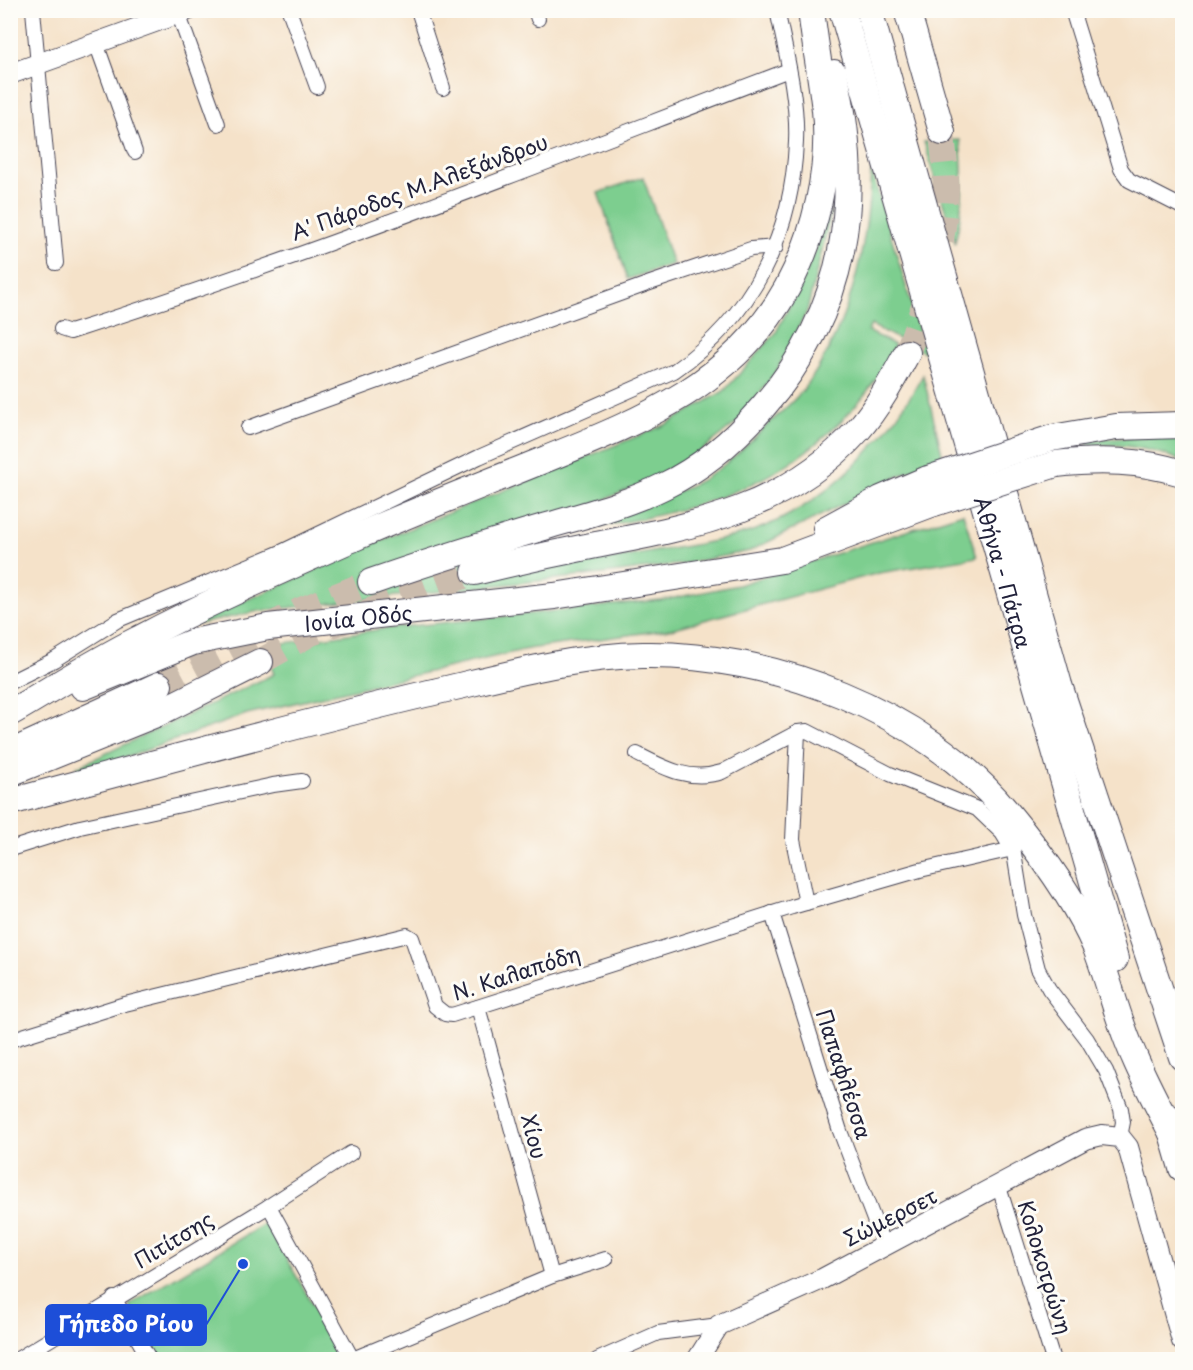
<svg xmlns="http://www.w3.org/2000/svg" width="1193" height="1370" viewBox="0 0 1193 1370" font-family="'Playpen Sans',sans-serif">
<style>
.green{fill:#7dce8f;stroke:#507865;stroke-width:1.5}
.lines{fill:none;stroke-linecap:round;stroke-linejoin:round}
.highway-tunnel{stroke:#cbbcad;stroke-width:26;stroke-dasharray:26 13;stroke-linecap:butt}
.street-casing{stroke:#423f50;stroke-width:16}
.secondary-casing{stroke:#423f50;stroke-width:22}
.highway-casing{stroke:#423f50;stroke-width:28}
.street{stroke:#fff;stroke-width:14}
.secondary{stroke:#fff;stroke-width:20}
.highway{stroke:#fff;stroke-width:26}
.highway-bridge-casing{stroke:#423f50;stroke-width:28;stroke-linecap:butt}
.highway-bridge{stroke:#fff;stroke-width:26}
.labels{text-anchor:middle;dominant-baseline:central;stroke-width:6;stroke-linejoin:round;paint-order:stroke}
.street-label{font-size:21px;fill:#22223b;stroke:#fdfcf7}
.leader{fill:none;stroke:#1d4ed8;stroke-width:2}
.callout-dot{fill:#1d4ed8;stroke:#fdfcf7;stroke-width:2}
.callout{fill:#1d4ed8;stroke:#1d4ed8;stroke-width:2}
.callout-label{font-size:22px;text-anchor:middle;font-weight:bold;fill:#fff}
</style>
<rect width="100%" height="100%" fill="#fdfcf7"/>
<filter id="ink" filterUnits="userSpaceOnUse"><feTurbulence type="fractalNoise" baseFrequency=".0167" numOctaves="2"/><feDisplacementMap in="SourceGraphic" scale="12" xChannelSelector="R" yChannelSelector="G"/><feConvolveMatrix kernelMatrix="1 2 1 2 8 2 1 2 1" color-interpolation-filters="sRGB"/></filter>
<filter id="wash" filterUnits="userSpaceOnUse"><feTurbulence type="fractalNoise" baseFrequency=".008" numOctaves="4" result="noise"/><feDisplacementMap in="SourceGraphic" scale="24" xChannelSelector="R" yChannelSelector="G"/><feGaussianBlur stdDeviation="1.35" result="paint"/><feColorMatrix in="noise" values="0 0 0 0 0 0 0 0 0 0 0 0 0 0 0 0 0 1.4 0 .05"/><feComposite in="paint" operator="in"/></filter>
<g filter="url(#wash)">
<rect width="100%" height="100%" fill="#f5e2c9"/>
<g class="green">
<path d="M 960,140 C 964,175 964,207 955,242 L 924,142 Z"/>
<path d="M 871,169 L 926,353 L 871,325 L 868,331 L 895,345 C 879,380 855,410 826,435 C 745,507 651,517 548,536 C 597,521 648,507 694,484 C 721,471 744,448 765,427 C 779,414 796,400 807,385 C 851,322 868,244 871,169 Z"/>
<path d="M 643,177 L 673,264 L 628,279 L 598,193 Z"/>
<path d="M 834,201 L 807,311 L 777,370 L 739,421 L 679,468 L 466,558 C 498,560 531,566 562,565 C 594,563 626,557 657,551 C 700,544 746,538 785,517 C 843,486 892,432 923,375 L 943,457 L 907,472 L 750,551 L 682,564 L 611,573 L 259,611 L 168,631 L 266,592 L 377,542 L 665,425 L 724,391 L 775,334 L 802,282 Z"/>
<path d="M 1182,435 L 1182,461 C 1152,449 1119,443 1087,445 L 1087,440 Z"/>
<path d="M 963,513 L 977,557 L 879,573 L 671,629 L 528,649 L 247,714 L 116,761 L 79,771 L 77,767 L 274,674 L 263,646 L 383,629 L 669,599 L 738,585 Z"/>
<path d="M 266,1223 L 344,1359 L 161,1359 L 129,1305 Z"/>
</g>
</g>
<g filter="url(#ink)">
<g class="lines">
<g class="highway-tunnel">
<path d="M 907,353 C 927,301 947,239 946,183 C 946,166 943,149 942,132"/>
<path d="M 260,662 L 311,633 L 475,572"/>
<path d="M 159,685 L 301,610 L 371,582"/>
</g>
<g class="street-casing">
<g id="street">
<path d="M 33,10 L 56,263"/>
<path d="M 177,10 L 218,124"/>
<path d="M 289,10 L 317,87"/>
<path d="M 418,10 L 443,88"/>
<path d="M 535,10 L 538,19"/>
<path d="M 1072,10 L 1121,169 L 1129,180 L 1182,207"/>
<path d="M 96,43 L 135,152"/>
<path d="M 61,329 L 70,332 C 313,255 551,160 789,70"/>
<path d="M 248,428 L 650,283 L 751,249 L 776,247"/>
<path d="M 10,682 L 54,660 L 118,620 L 279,553 L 479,457 L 674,371 C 752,317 792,237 796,142 C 798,99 786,53 777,10"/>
<path d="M 798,732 L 793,840 L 806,903"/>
<path d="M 637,754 C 666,769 690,782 722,772 L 798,732 L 807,731 L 890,774 L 977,809 L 1002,833 L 1014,853 L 1024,915 L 1038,969 L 1049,989 L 1087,1039 L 1106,1071 L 1121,1109 L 1123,1122 L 1120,1137"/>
<path d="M 10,849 L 80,827 L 273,785 L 302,781"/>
<path d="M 772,913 L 840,1131 L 884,1246"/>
<path d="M 478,1007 L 552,1276"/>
<path d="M 10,1040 L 125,1004 L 407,935 L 412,938 L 435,1006 L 445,1014 L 452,1015 L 792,907 L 920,870 L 1013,849"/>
<path d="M 999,1187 L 1053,1360"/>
<path d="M 269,1206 L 353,1360"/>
<path d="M 114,1298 L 150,1360"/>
<path d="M 353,1359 L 552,1276 L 606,1259"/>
<path d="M 16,1360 L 269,1206 L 351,1153"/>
<path d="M 597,1360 L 658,1333 L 719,1325"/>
</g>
</g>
<g class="secondary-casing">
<g id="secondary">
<path d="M 10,74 L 188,10"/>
<path d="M 697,1360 L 719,1325 L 822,1279 L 1085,1139 L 1102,1135 L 1120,1137 L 1128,1147 L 1182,1341"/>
</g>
</g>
<g class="highway-casing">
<g id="highway">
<path id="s1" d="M 842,10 L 1115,959"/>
<path d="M 869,10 L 1059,685 L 1182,1057"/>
<path d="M 907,10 L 942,132"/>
<path d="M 1052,438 L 1116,427 L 1182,425"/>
<path d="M 1056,464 C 1100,459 1140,460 1182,473"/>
<path d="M 826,529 L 881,499 L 928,479"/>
<path d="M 475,572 C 515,562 555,553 596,545 C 695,526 787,509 858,430 C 878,407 893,379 907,353"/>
<path d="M 371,582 C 428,562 486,544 544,527 C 584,515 626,505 664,486 C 702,468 735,439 762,408 C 847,312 864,195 834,73"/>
<path id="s2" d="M 83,687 L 193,642 L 268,627 L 554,596 L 782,560 L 934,503"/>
<path d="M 10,713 C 53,688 95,661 139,639 C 209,602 282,570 354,538 C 417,510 482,485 546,459 C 642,420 734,384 787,288 C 815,236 831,170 825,110 C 821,77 815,44 811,10"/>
<path d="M 10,753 L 159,685"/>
<path d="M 10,773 L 156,714 L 260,662"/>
<path d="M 10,802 C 148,765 286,727 425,694 C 496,678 570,656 643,655 C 771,653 923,710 1006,811 C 1040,852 1075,899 1096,948 C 1110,984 1118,1021 1134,1056 C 1145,1082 1159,1108 1172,1133"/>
<path d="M 1167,1116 L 1182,1168"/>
</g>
</g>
<use href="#street" class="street"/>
<use href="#secondary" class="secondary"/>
<use href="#highway" class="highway"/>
<g class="highway-bridge-casing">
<g id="highway-bridge">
<path d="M 928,479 L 1052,438"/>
<path d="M 934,503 L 1056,464"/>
</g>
</g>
<use href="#highway-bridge" class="highway-bridge"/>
</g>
</g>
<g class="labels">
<g class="street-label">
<text transform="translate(419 186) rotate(-20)">Α' Πάροδος Μ.Αλεξάνδρου</text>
<text stroke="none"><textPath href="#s1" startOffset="585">Αθήνα - Πάτρα</textPath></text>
<text stroke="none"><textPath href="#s2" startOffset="286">Ιονία Οδός</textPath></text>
<text transform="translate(516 972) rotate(-18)">Ν. Καλαπόδη</text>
<text transform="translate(845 1074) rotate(72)">Παπαφλέσσα</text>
<text transform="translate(535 1136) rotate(75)">Χίου</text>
<text transform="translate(890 1216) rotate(-27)">Σώμερσετ</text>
<text transform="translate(173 1239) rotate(-31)">Πιτίτσης</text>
<text transform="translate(1046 1267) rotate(73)">Κολοκοτρώνη</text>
</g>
</g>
<path class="leader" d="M243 1264L206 1325"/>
<circle class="callout-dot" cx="243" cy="1264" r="6"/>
<rect class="callout" x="46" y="1305" width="160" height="40" rx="6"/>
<g class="callout-label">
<text x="126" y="1332">Γήπεδο Ρίου</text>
</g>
<rect width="1193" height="1370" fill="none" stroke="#fdfcf7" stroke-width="36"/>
</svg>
